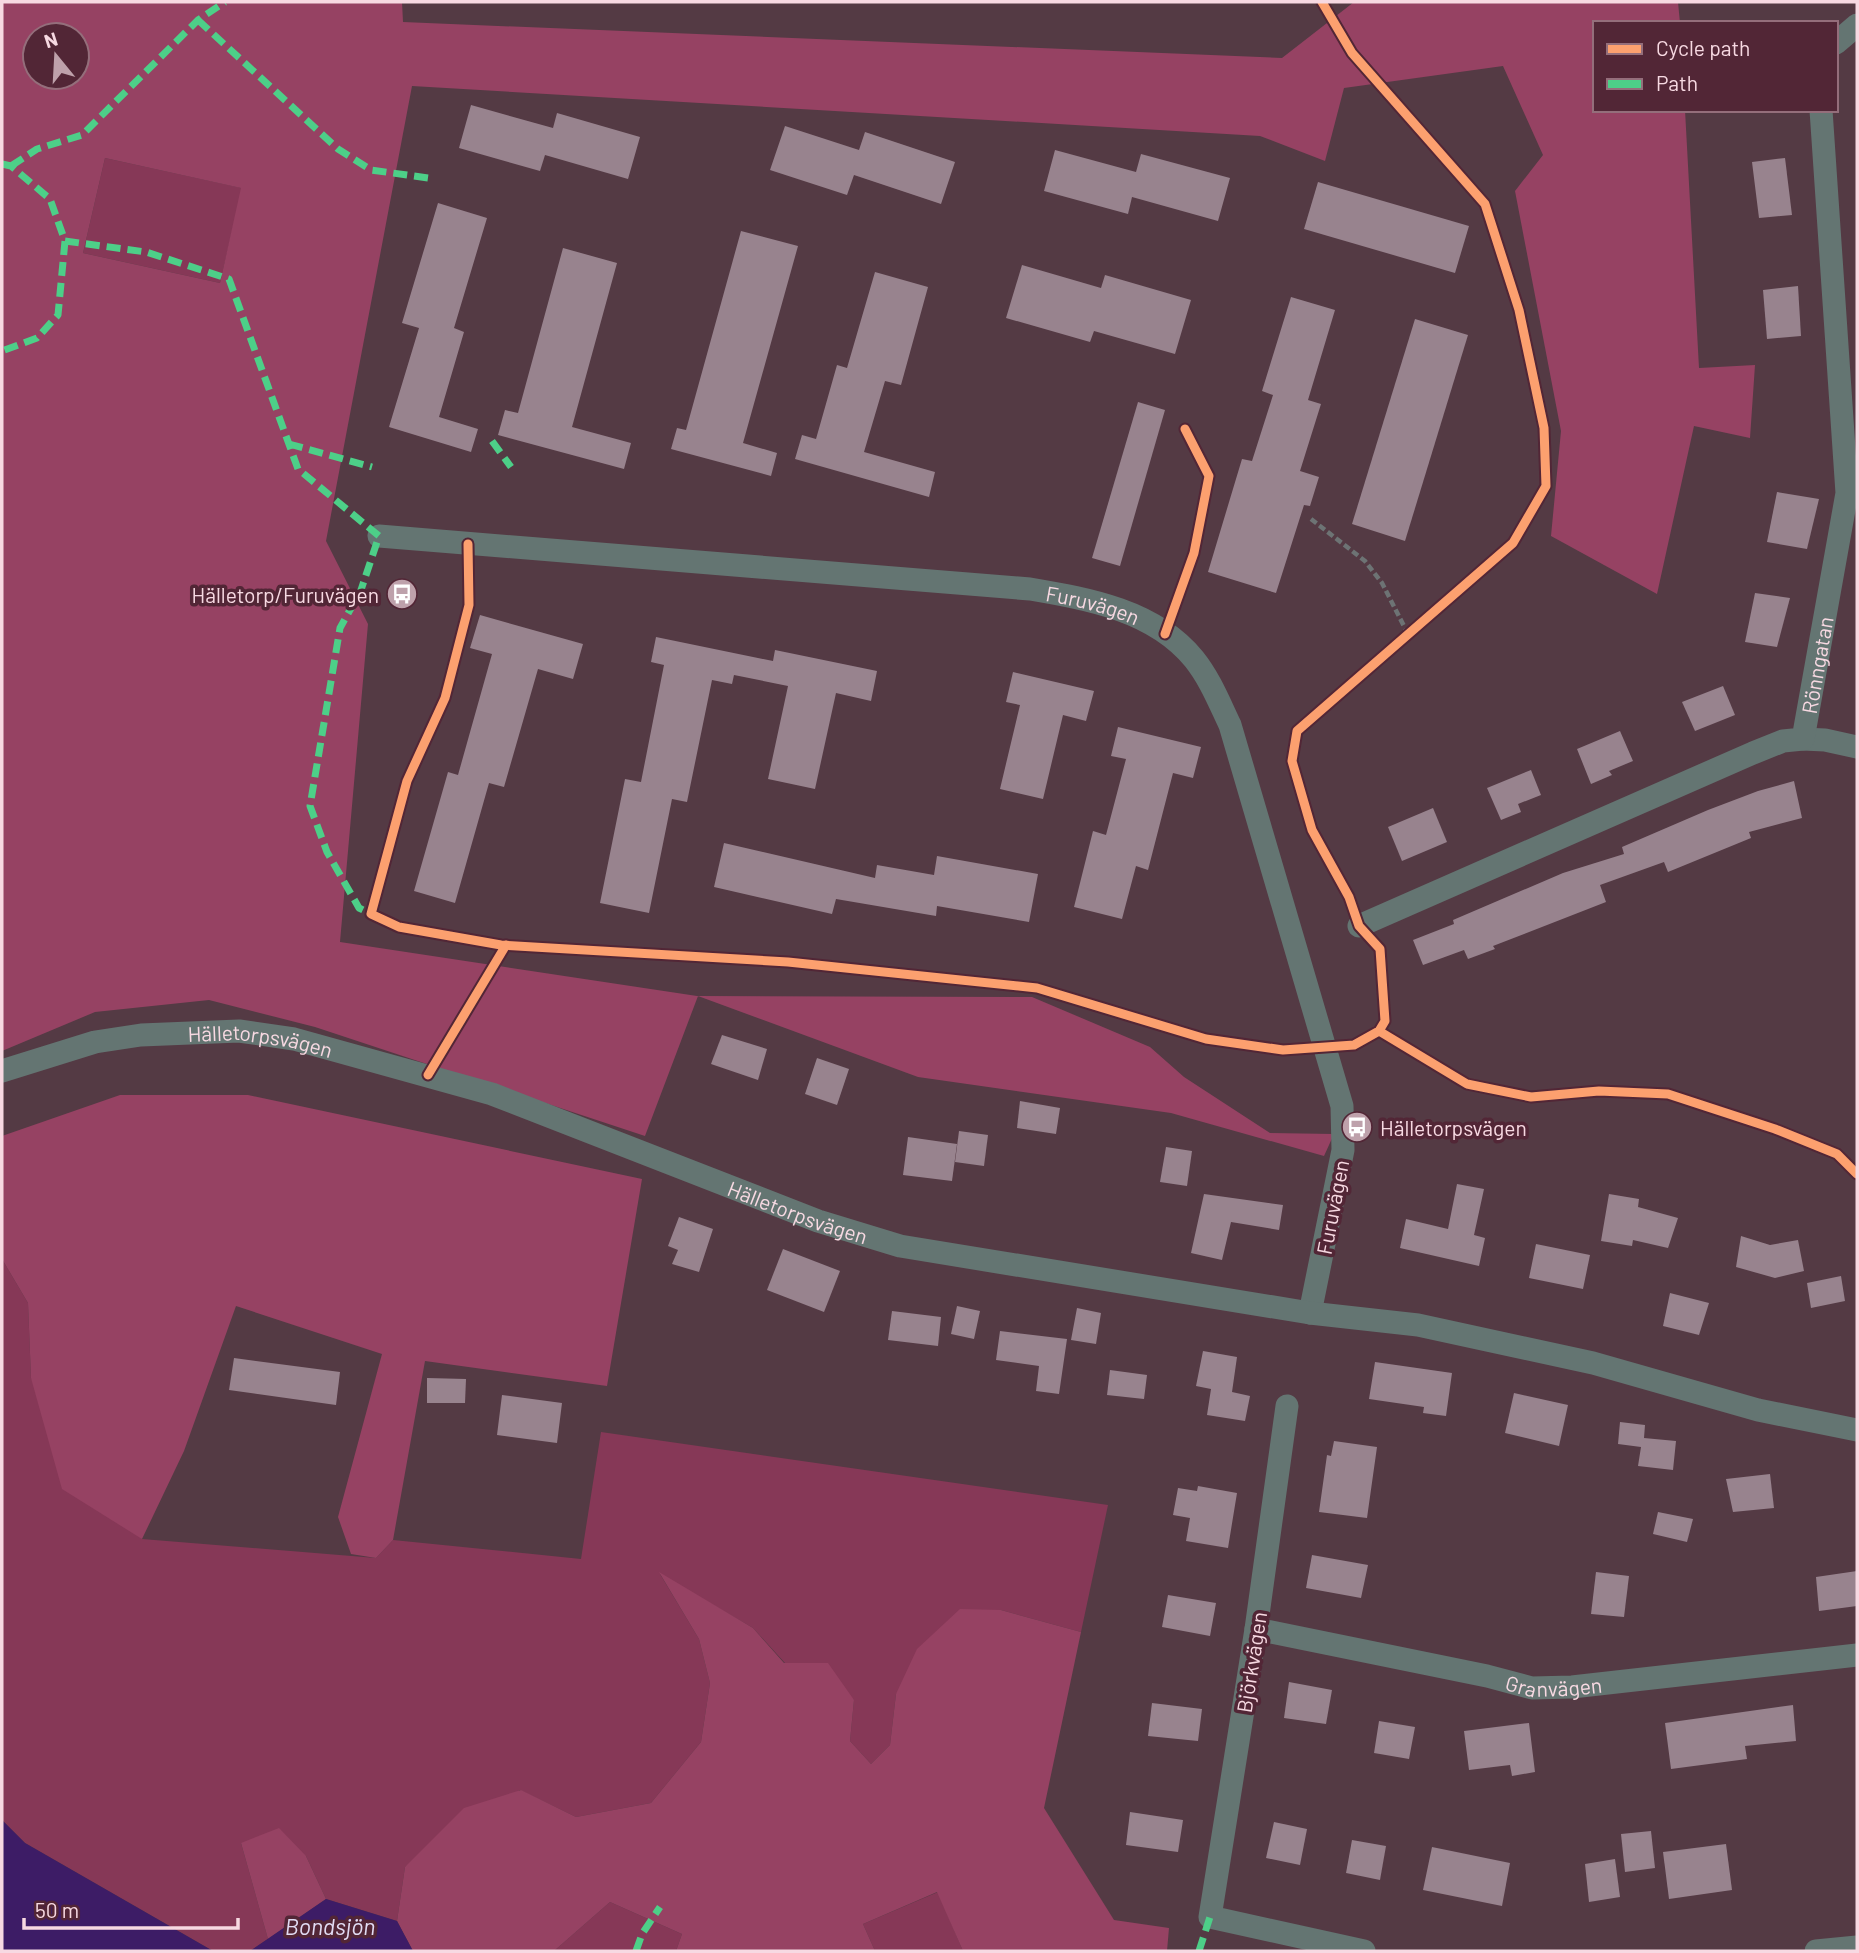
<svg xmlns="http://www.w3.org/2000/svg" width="1859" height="1953" viewBox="0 0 1859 1953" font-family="Barlow,sans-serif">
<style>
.green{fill:#863857}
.forest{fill:#964263;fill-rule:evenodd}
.water{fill:#3d1c66}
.building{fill:#98838e}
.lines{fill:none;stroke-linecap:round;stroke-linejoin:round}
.path{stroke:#6d7374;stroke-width:4.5;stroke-dasharray:7 3.5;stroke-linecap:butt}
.street{stroke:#647572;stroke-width:23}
.quiet{stroke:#4dcf88;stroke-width:7;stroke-dasharray:14 7;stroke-linecap:butt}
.cycleway-casing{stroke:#522636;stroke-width:13}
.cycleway{stroke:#fca06f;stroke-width:9}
.labels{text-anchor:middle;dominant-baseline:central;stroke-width:7;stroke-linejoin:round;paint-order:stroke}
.poi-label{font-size:21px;fill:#f7d9e2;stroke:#522636;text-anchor:end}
.street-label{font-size:21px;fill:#f7d9e2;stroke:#522636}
.water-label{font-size:23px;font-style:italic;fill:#e2dcf4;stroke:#522636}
</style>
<rect width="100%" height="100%" fill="#543a44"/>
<g class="green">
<path d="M 105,158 L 242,188 L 220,283 L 83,253 Z"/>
<path d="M 2,1259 L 28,1303 L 31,1378 L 142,1539 L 376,1558 L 393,1540 L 581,1559 L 601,1432 L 1108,1505 L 1081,1632 L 1001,1610 L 896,1694 L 890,1745 L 871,1764 L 850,1741 L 854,1700 L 785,1663 L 753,1628 L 660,1574 L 699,1639 L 710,1683 L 701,1742 L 651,1803 L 576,1817 L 520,1790 L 405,1867 L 397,1921 L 326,1899 L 306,1856 L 241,1843 L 268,1939 L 250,1951 L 213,1951 L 25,1843 L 2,1820 Z"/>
<path d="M 938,1892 L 963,1951 L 875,1951 L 863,1924 Z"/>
<path d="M 610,1902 L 682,1934 L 676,1951 L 554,1951 Z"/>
</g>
<g class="forest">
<path d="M 2,2 L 402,2 L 403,22 L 1282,58 L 1354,2 L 1678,2 L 1680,23 L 1595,23 L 1595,110 L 1685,110 L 1699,368 L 1755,365 L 1750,438 L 1694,426 L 1657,594 L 1551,536 L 1561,431 L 1515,191 L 1543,155 L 1503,66 L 1344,88 L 1325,161 L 1260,136 L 412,86 L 326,541 L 368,624 L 340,942 L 697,996 L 1032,997 L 1150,1047 L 1184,1077 L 1270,1133 L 1334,1134 L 1324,1156 L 1171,1113 L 918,1077 L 698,996 L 645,1136 L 315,1027 L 209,1000 L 95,1012 L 2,1051 ZM 35,35 L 77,35 L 77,77 L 35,77 ZM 105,158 L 241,188 L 220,283 L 83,253 Z"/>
<path d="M 120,1095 L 248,1095 L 642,1179 L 607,1386 L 425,1361 L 393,1540 L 376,1558 L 351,1554 L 338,1517 L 382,1354 L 236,1306 L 184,1451 L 142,1539 L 62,1489 L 31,1378 L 28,1303 L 2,1259 L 2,1136 Z"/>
<path d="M 659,1572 L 753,1628 L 784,1663 L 828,1663 L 854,1700 L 850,1741 L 871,1764 L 890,1745 L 896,1694 L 917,1649 L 960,1609 L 1001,1610 L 1081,1632 L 1044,1808 L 1114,1920 L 1169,1928 L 1167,1951 L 963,1951 L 937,1892 L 863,1924 L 875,1951 L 676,1951 L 682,1934 L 610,1902 L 554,1951 L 413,1951 L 397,1921 L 405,1867 L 464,1808 L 521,1790 L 576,1817 L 651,1803 L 701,1742 L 710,1683 L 699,1639 Z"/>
<path d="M 279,1828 L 306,1856 L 326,1899 L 268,1939 L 241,1843 Z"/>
</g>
<g class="water">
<path d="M 2,1820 L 25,1843 L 213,1951 L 2,1951 Z"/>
<path d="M 326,1899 L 397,1921 L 413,1951 L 250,1951 Z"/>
</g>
<g class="building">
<path d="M 471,105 L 553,128 L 557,113 L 640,137 L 628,179 L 545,155 L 540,171 L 459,148 Z"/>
<path d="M 785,126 L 859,150 L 865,132 L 955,162 L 941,204 L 854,175 L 847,195 L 770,170 Z"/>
<path d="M 1055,150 L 1136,172 L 1141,154 L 1230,178 L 1218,221 L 1132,197 L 1128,214 L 1044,191 Z"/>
<path d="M 1785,158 L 1792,215 L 1759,218 L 1752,162 Z"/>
<path d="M 1318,182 L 1469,226 L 1455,273 L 1304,229 Z"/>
<path d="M 438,203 L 487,218 L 454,328 L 464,332 L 439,417 L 478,429 L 471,452 L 389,427 L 419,328 L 402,323 Z"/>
<path d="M 741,231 L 798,246 L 743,443 L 777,453 L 771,476 L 671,449 L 677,428 L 686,430 Z"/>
<path d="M 563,248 L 617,263 L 572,427 L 631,443 L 624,469 L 498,435 L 505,410 L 518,413 Z"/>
<path d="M 1022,265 L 1101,288 L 1105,275 L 1191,300 L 1175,354 L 1094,331 L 1090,342 L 1006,318 Z"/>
<path d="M 875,272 L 928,287 L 901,385 L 885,381 L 864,452 L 935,472 L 929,497 L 795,459 L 802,435 L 816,439 L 837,365 L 847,368 Z"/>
<path d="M 1798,286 L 1801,336 L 1767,339 L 1763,290 Z"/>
<path d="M 1291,297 L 1335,310 L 1308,400 L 1321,404 L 1300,471 L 1319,477 L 1310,506 L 1304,505 L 1276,593 L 1208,572 L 1242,459 L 1252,461 L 1273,395 L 1262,391 Z"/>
<path d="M 1415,319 L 1468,335 L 1405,541 L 1352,524 Z"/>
<path d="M 1138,402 L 1165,410 L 1120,566 L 1092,558 Z"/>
<path d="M 1777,492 L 1819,499 L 1807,549 L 1767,542 Z"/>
<path d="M 1755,593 L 1790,598 L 1777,647 L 1745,642 Z"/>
<path d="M 480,615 L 583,644 L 573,679 L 538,669 L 504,787 L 489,783 L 455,903 L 414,891 L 448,772 L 458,775 L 492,654 L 470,648 Z"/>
<path d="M 656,637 L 773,661 L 775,650 L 877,671 L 871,701 L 836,693 L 815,789 L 768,779 L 788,686 L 734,675 L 732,684 L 712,680 L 687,802 L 672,799 L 649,913 L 600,903 L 625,779 L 641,782 L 664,665 L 651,662 Z"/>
<path d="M 1013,672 L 1094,691 L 1086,721 L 1063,715 L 1043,799 L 1000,789 L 1020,705 L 1006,702 Z"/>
<path d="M 1723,686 L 1735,715 L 1695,731 L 1682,702 Z"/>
<path d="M 1118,727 L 1201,747 L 1193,778 L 1173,773 L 1148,870 L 1136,866 L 1122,919 L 1074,907 L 1093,831 L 1106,835 L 1126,759 L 1111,756 Z"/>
<path d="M 1620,731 L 1633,761 L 1609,771 L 1612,775 L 1591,784 L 1577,749 Z"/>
<path d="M 1531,770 L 1541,795 L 1518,804 L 1521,812 L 1501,820 L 1487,788 Z"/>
<path d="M 1794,781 L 1802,818 L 1749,832 L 1751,838 L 1668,872 L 1664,862 L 1600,885 L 1606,902 L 1493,946 L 1495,949 L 1468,959 L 1464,950 L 1423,965 L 1413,940 L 1454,924 L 1453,920 L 1563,873 L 1624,854 L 1622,847 L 1708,810 L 1758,791 Z"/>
<path d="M 1433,808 L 1447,842 L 1402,861 L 1388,827 Z"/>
<path d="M 724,843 L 875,878 L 877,865 L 934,875 L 937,856 L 1038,874 L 1029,922 L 937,906 L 936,916 L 836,899 L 832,914 L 714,887 Z"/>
<path d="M 722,1035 L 767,1049 L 758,1080 L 711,1064 Z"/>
<path d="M 817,1058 L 849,1069 L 837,1105 L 805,1094 Z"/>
<path d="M 1020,1101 L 1060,1108 L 1056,1134 L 1017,1128 Z"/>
<path d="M 959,1131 L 988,1135 L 984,1166 L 955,1162 Z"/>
<path d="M 908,1137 L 957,1144 L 952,1181 L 903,1175 Z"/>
<path d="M 1166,1147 L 1192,1151 L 1187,1186 L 1160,1182 Z"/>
<path d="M 1457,1184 L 1484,1189 L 1474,1235 L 1485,1238 L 1479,1266 L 1400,1248 L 1406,1219 L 1448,1229 Z"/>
<path d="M 1204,1194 L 1283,1205 L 1279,1230 L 1231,1222 L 1222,1260 L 1191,1253 Z"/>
<path d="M 1609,1194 L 1639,1199 L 1638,1207 L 1678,1218 L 1668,1248 L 1633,1240 L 1632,1246 L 1601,1241 Z"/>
<path d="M 679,1217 L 713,1229 L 699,1272 L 672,1264 L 678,1250 L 668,1246 Z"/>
<path d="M 1741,1236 L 1770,1245 L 1798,1240 L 1804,1271 L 1775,1278 L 1736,1267 Z"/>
<path d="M 1536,1244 L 1590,1255 L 1583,1289 L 1529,1278 Z"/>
<path d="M 783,1249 L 840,1271 L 824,1312 L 767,1290 Z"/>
<path d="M 1841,1276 L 1845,1301 L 1811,1308 L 1807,1283 Z"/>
<path d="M 1670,1293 L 1709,1303 L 1699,1335 L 1663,1326 Z"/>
<path d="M 957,1306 L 980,1311 L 974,1339 L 951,1334 Z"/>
<path d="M 1077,1308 L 1101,1313 L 1096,1344 L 1071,1340 Z"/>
<path d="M 892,1311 L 941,1317 L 938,1346 L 888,1340 Z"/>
<path d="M 1000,1331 L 1067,1339 L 1059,1394 L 1036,1391 L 1039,1366 L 996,1360 Z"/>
<path d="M 1203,1351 L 1237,1357 L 1232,1392 L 1250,1396 L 1245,1421 L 1207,1415 L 1211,1389 L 1196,1386 Z"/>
<path d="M 234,1358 L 340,1372 L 336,1405 L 229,1390 Z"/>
<path d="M 1375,1362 L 1452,1373 L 1446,1416 L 1423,1413 L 1424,1407 L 1369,1399 Z"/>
<path d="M 1110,1370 L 1147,1375 L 1144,1399 L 1107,1395 Z"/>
<path d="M 427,1378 L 466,1379 L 465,1403 L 427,1403 Z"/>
<path d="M 1514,1393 L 1568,1405 L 1559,1446 L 1505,1433 Z"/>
<path d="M 502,1395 L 562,1403 L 557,1443 L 497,1435 Z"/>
<path d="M 1620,1422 L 1645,1425 L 1644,1438 L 1676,1441 L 1673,1470 L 1638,1466 L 1641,1447 L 1618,1444 Z"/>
<path d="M 1334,1441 L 1377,1447 L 1367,1518 L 1319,1512 L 1327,1455 L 1331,1456 Z"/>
<path d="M 1770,1474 L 1774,1508 L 1733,1512 L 1726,1479 Z"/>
<path d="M 1198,1486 L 1237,1493 L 1228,1548 L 1186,1541 L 1190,1518 L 1173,1515 L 1178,1488 L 1197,1491 Z"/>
<path d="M 1658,1512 L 1693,1519 L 1687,1542 L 1653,1534 Z"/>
<path d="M 1312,1555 L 1368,1565 L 1361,1598 L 1306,1588 Z"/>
<path d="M 1857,1571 L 1857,1606 L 1819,1611 L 1816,1577 Z"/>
<path d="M 1596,1572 L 1629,1576 L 1624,1617 L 1591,1614 Z"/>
<path d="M 1168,1595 L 1216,1603 L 1210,1636 L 1162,1627 Z"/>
<path d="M 1289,1682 L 1332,1690 L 1326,1724 L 1284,1718 Z"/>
<path d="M 1152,1703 L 1202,1709 L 1198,1741 L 1148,1736 Z"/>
<path d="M 1793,1705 L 1796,1741 L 1745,1746 L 1747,1759 L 1671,1769 L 1665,1723 Z"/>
<path d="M 1379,1721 L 1415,1727 L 1409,1759 L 1374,1753 Z"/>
<path d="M 1529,1723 L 1535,1772 L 1512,1776 L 1510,1765 L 1469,1770 L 1464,1731 Z"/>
<path d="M 1130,1812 L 1183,1820 L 1178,1852 L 1126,1845 Z"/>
<path d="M 1274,1822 L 1307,1829 L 1300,1865 L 1266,1858 Z"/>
<path d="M 1651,1831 L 1655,1868 L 1625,1872 L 1621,1834 Z"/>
<path d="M 1352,1840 L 1386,1846 L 1380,1880 L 1346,1873 Z"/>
<path d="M 1726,1844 L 1732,1890 L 1669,1899 L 1663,1852 Z"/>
<path d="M 1432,1847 L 1510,1863 L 1502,1906 L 1423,1890 Z"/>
<path d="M 1615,1859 L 1620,1897 L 1589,1902 L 1585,1864 Z"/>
</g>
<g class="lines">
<path class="path" d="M 1311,519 L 1365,561 L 1382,583 L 1408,634"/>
<g class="street">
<path d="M 1836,43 L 1857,25"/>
<path id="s1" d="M 379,536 L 1030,589 C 1088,599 1154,610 1194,659 C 1210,679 1219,702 1230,725 L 1342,1106 L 1343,1150 L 1310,1313"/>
<path d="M 1803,739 L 1825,740 L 1857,747"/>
<path id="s2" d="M 1359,926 L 1753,753 L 1783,741 L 1803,739 L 1847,493 L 1821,110"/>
<path id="s3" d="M 2,1071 L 95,1042 L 141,1035 L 239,1031 L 294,1039 L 492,1094 L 818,1221 L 900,1246 L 1310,1313 L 1418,1325 L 1593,1363 L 1758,1410 L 1857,1430"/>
<path d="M 1287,1406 L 1256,1629 L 1210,1917 L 1364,1951"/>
<path id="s4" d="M 1256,1629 L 1487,1676 L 1532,1688 L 1572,1687 L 1857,1655"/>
<path d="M 1816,1951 L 1857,1947"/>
</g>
<g class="quiet">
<path d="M 198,20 L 338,149 L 371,170 L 428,178"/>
<path d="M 2,164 L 11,166 L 50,199 L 65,241 L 58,315 L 37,338 L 2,351"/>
<path d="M 11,166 L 37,149 L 82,135 L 198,20 L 225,2"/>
<path d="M 65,241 L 146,252 L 229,279 L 298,469 L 379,536 L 361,590 L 340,628 L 310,806 L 327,852 L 359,908 L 371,914"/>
<path d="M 492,441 L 511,467"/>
<path d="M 289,444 L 372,467"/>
<path d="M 636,1951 L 642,1934 L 660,1907"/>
<path d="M 1199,1951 L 1210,1917"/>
</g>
<g class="cycleway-casing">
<g id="cycleway">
<path d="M 468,544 L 469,605 L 445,698 L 407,781 L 371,914 L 399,927 L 501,945 L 788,962 L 1037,988 L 1206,1039 L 1283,1050 L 1354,1045 L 1379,1031 L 1385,1021 L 1380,949 L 1359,926 L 1349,897 L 1312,830 L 1292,761 L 1297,731 L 1513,543 L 1546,486 L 1544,428 L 1519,310 L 1485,204 L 1352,53 L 1322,2"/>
<path d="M 1165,634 L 1194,553 L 1209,476 L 1185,429"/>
<path d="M 1379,1031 L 1467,1084 L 1531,1097 L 1599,1091 L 1668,1094 L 1775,1129 L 1837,1154 L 1857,1174"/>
<path d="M 428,1075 L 506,945"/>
</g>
</g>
<use href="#cycleway" class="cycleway"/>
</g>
<defs>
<g id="bus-disc" transform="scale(1.575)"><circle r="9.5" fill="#bea1ab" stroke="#522636"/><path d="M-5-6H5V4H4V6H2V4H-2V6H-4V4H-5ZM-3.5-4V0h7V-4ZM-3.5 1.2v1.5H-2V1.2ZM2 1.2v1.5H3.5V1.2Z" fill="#fff"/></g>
</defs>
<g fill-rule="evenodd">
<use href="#bus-disc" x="402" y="594"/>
<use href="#bus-disc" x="1357" y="1127"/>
</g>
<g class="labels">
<g class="poi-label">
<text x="379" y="594">Hälletorp/Furuvägen</text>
<text x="1380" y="1127" text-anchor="start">Hälletorpsvägen</text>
</g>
<g class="street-label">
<text stroke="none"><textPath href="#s1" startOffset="718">Furuvägen</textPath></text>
<text stroke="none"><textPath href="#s2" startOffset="558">Rönngatan</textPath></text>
<text stroke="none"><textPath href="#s3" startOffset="264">Hälletorpsvägen</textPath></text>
<text transform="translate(1332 1207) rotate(-79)">Furuvägen</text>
<text stroke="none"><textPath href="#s3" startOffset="831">Hälletorpsvägen</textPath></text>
<text transform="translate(1251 1662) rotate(-81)">Björkvägen</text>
<text stroke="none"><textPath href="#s4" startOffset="304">Granvägen</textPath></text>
</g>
<g class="water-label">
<text x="330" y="1926">Bondsjön</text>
</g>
</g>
<rect width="1859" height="1953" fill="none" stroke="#f7d9e2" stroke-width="7"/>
<rect x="1593" y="21" width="245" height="91" fill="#522636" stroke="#946e7b" stroke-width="2"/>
<rect x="1607" y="44" width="35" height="10" fill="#fca06f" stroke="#946e7b" stroke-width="2"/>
<text x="1656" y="56" font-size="21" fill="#f7d9e2">Cycle path</text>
<rect x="1607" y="79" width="35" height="10" fill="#4dcf88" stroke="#946e7b" stroke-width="2"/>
<text x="1656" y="91" font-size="21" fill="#f7d9e2">Path</text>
<g transform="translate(56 56) rotate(342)"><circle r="33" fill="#522636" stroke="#946e7b" stroke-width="2"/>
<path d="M0-5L12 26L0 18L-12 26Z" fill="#bea1ab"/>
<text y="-10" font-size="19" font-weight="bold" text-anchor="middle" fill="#f7d9e2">N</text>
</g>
<path d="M24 1918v10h214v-10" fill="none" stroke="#f7d9e2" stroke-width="3.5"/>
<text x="35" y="1918" font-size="21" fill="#f7d9e2" stroke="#522636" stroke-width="5" paint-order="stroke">50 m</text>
</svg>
